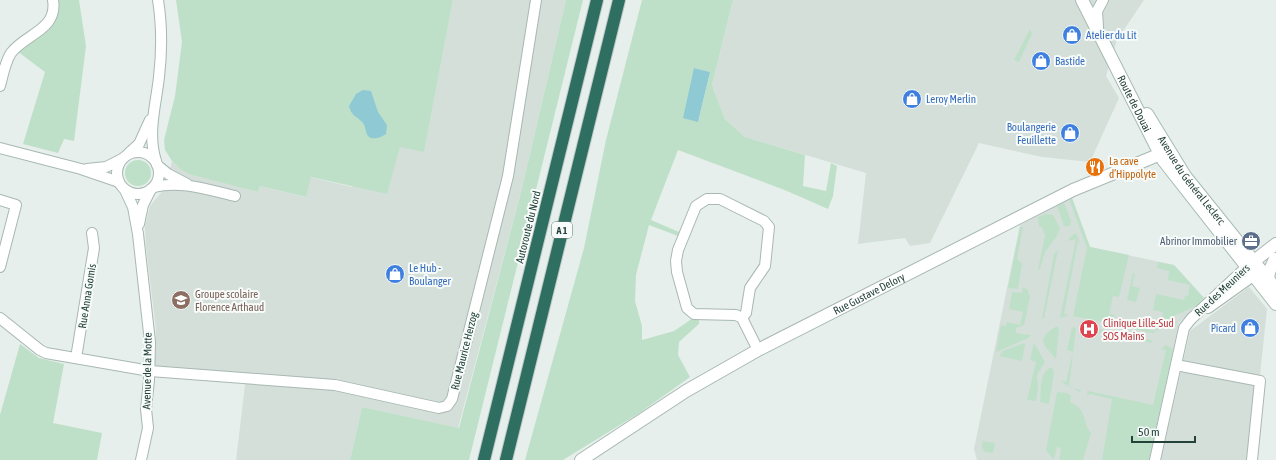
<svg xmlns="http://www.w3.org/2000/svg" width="1276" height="460" viewBox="0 0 1276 460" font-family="'Asap Condensed',sans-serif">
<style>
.built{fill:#d4dfda}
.green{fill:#bfe0c8;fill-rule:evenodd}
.water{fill:#8ec9d4}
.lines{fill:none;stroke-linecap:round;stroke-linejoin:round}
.minor-casing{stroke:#a8b8b2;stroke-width:12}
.tertiary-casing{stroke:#a8b8b2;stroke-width:14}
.secondary-casing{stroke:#a4bbb3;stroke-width:14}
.motorway-casing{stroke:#c2cac8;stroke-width:14}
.minor{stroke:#fff;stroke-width:10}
.tertiary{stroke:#fff;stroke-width:12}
.secondary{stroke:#fff;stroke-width:12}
.motorway{stroke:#2f6f62;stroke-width:12}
.labels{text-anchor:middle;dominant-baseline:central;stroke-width:4;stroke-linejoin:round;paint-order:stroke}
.shield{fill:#f7fbf9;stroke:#637a73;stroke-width:1}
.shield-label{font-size:10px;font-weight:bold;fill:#24423a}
.shop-label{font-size:11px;fill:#366cbe;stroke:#f7fbf9;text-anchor:start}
.street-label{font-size:11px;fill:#24423a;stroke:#f7fbf9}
.food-label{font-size:11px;fill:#c56008;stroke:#f7fbf9;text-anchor:start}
.service-label{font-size:11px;fill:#4e5e75;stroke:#f7fbf9;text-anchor:end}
.education-label{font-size:11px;fill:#785e54;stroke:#f7fbf9;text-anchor:start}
.health-label{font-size:11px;fill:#be3a42;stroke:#f7fbf9;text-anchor:start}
</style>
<rect width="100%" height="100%" fill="#e6efeb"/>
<g class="built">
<path d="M 453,0 L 566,0 L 521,192 L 458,428 L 362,407 L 350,460 L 236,460 L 246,377 L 162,369 L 154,366 L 156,329 L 146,247 L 145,226 L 150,206 L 165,188 L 172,161 L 180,169 L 258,192 L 260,186 L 305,197 L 310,177 L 352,187 L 400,146 L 424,151 Z"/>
<path d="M 733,0 L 1144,0 L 1117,40 L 1106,76 L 1119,98 L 1090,162 L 1042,157 L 979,143 L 930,243 L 910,246 L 905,238 L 858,244 L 866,173 L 745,137 L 725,119 L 712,85 Z"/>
<path d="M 1072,198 L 1090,247 L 1174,265 L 1204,298 L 1179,323 L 1149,460 L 977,460 L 974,449 L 1020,225 Z"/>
<path d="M 1249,287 L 1267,309 L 1251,460 L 1161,460 L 1190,331 Z"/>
</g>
<g class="green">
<path d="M 56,0 L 79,0 L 86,46 L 74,141 L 64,139 L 58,153 L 23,144 L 45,72 L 17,51 L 32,41 Z"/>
<path d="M 176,0 L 453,0 L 424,152 L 400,147 L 387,194 L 311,177 L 306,197 L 260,186 L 258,192 L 189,174 L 180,169 L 172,161 L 165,150 L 164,140 L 175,96 L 182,42 Z"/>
<path d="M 566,0 L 583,0 L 469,460 L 350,460 L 362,407 L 459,428 L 521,192 Z"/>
<path d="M 642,0 L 733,0 L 712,85 L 725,119 L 745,137 L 805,155 L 803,186 L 826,191 L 831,163 L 837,166 L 833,196 L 828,209 L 787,191 L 678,150 L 651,220 L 679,232 L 678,236 L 649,225 L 636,275 L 635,301 L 642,326 L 642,340 L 674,331 L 693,318 L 699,319 L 699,324 L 679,342 L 678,355 L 690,377 L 641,412 L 563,460 L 525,460 L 584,248 L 606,140 ZM 694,68 L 710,72 L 698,122 Z"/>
<path d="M 1030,29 L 1032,34 L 1019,62 L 1014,60 Z"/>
<circle cx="138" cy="173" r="13"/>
<path d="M 1072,198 L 1090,247 L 1129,255 L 1119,297 L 1113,296 L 1109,314 L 1115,315 L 1112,324 L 1073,316 L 1087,248 L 1069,199 Z"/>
<path d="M 1064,203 L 1071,221 L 1070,226 L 1064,226 L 1057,206 Z"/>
<path d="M 1045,214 L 1053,215 L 1060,228 L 1057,236 L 1045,252 L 1040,269 L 1038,269 L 1045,236 L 1042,227 L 1039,227 L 1038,217 Z"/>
<path d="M 1020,227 L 1023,227 L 1017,259 L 1022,264 L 1018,289 L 1008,288 Z"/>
<path d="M 1076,233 L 1081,245 L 1078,241 L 1064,314 L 1069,315 L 1060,318 L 1076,239 L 1068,241 L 1072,235 Z"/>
<path d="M 1058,250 L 1044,318 L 1042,319 L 1054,254 Z"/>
<path d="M 1158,262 L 1174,265 L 1204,298 L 1196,306 L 1176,315 L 1163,325 L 1161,323 L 1163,312 L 1153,310 L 1156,294 L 1184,300 L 1185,296 L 1188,295 L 1190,285 L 1168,280 L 1169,271 L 1157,268 Z"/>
<path d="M 1133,273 L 1135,273 L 1132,286 L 1140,288 L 1136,302 L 1127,300 Z"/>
<path d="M 1023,287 L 1028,290 L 1030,298 L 1024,325 L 1016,328 L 1016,333 L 1031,335 L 1028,338 L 996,352 L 1001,325 L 1006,326 L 1007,322 L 1020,325 L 1023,312 L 1009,309 L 1012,292 L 1022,293 Z"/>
<path d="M 1122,323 L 1154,331 L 1159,326 L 1161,328 L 1153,333 L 1124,327 Z"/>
<path d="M 1057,326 L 1059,328 L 1056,359 C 1042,343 1036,339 1057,326 Z"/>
<path d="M 1082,326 L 1151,340 L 1153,343 L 1081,329 Z"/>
<path d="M 1072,327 L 1076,328 L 1069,387 L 1081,390 L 1080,392 L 1060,381 L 1066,382 L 1073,352 L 1067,350 Z"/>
<path d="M 1024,343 L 1025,345 L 1022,361 L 999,356 L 1003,351 Z"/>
<path d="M 1034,343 L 1045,362 L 1037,375 L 1038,388 L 1036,401 L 1027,400 L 1036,362 L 1030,360 Z"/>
<path d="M 20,344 L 39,358 L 64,364 L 53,423 L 102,433 L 97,460 L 0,460 L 0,415 Z"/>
<path d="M 1166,345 L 1173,349 L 1149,460 L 1102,460 L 1112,399 L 1090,394 L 1087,396 L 1088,391 L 1153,405 L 1166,350 L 1161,349 Z"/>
<path d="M 1052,367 L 1054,374 L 1049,404 L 1040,402 C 1042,390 1038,372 1052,367 Z"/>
<path d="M 1057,392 L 1067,393 L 1071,396 L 1070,402 C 1088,410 1082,422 1091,433 L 1083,460 L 1059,460 L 1061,448 L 1057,447 L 1054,459 L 1053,459 L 1046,450 Z"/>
<path d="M 983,441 L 995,443 L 993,453 L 985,452 L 982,447 Z"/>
</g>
<g class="water">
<path d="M 694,68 L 710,72 L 698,122 L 683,118 Z"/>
<path d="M 363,90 L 371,91 L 378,112 L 387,125 L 386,134 C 382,137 372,141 368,136 C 365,132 366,127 363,123 C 356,115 352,117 349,106 L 356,94 Z"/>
</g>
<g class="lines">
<g class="minor-casing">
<g id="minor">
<path d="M 1098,27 L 1097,11 L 1103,0"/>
<path d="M 0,86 C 3,75 5,62 11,53 C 25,34 58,30 53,0"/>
<path d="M 0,148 L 81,169 L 119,182"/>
<circle cx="138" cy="173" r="21"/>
<path d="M 129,153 L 139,144 L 150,120"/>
<path d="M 156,161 C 147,133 156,105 159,77 C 162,51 162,25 158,0"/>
<path d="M 157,165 L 168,174 L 187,184"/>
<path d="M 87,169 L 106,167 L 122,159"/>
<path d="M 154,187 C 180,180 209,190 235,196"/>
<path d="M 125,190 L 133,207 L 138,234 L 150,342 L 149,380 L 146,409 L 148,428 L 141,460"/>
<path d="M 0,200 L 16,205 L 0,267"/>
<path d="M 139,224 L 143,205 L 151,189"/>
<path d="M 1208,308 L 1260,271"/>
<path d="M 0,318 L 40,350 L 46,353 L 150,371 L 335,385 L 439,408 L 447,406 L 452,399 L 508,176 L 536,0"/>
<path d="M 742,318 L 746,313 L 750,288 L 765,266 L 769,227 L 764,221 L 720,199 L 707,199 L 696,206 L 678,250 L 676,261 L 677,272 L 687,308 L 694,314 L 736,315 L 742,318 L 758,350"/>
<path d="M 76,358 L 94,248 L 92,233"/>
<path d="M 1176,365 L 1260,381 L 1252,460"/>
<path d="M 1155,460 L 1184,328 L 1191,319 L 1252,262"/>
</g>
</g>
<g class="tertiary-casing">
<g id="tertiary">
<path d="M 1254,261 L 1276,244"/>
<path d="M 1268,280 L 1269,272 L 1275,259"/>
<path id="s1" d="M 581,460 L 686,391 L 758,350 L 1073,190 L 1168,151"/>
</g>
</g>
<g class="secondary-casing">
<g id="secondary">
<path id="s2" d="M 1082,0 L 1163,160 L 1276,304"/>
<path id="s3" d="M 1147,114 L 1185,176 L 1276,289"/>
</g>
</g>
<g class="motorway-casing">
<g id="motorway">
<path d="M 484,460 L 597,0"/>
<path d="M 506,460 L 619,0"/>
</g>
</g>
<use href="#minor" class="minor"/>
<use href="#tertiary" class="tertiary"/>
<use href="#secondary" class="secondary"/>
<use href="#motorway" class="motorway"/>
</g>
<defs>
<g id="shop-disc" transform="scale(1)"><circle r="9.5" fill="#3f7fe0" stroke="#f7fbf9"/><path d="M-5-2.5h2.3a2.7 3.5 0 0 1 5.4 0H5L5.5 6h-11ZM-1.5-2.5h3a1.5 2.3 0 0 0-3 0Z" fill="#fff"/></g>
<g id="restaurant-disc" transform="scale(1)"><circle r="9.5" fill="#e8710a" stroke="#f7fbf9"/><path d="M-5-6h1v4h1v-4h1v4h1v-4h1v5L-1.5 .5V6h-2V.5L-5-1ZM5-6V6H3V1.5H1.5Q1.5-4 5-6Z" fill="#fff"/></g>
<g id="office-disc" transform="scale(1)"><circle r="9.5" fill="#5c6f8a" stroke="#f7fbf9"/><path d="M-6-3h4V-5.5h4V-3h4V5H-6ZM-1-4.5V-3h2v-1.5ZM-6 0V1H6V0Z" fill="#fff"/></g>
<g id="school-disc" transform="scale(1)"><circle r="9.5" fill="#8d6e63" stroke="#f7fbf9"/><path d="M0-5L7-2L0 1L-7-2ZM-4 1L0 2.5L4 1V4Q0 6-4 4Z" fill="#fff"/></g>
<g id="hospital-disc" transform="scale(1)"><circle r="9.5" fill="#e0444e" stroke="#f7fbf9"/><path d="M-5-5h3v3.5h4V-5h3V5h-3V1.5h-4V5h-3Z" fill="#fff"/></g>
</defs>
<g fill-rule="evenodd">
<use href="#shop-disc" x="1072" y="35"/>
<use href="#shop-disc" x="1041" y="61"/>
<use href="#shop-disc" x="912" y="99"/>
<use href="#shop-disc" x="1070" y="133"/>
<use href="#restaurant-disc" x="1095" y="167"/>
<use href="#office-disc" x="1251" y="241"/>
<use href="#shop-disc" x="395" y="274"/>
<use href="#school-disc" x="181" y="300"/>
<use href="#shop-disc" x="1250" y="328"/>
<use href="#hospital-disc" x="1089" y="329"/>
</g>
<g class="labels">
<rect class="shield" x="552" y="222" width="20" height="16" rx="3"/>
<g class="shield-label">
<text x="562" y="230">A 1</text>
</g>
<g class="shop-label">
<text x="1086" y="35">Atelier du Lit</text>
<text x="1055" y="61">Bastide</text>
<text x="926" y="99">Leroy Merlin</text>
<text x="1056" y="127" text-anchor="end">Boulangerie<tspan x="1056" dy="13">Feuillette</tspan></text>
<text x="409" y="268">Le Hub -<tspan x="409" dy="13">Boulanger</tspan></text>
<text x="1236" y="328" text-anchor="end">Picard</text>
</g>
<g class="street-label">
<text stroke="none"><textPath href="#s2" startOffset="116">Route de Douai</textPath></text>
<text stroke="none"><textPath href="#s3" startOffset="80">Avenue du Général Leclerc</textPath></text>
<text transform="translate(528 227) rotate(-76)">Autoroute du Nord</text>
<text transform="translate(1222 290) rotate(-43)">Rue des Meuniers</text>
<text stroke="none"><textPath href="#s1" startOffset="333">Rue Gustave Delory</textPath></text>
<text transform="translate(87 296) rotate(-81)">Rue Anna Gomis</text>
<text transform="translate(464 351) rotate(-76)">Rue Maurice Herzog</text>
<text transform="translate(147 371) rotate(-89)">Avenue de la Motte</text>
</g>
<g class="food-label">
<text x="1109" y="161">La cave<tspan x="1109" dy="13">d’Hippolyte</tspan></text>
</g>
<g class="service-label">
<text x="1237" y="241">Abrinor Immobilier</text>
</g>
<g class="education-label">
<text x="195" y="294">Groupe scolaire<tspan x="195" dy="13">Florence Arthaud</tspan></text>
</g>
<g class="health-label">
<text x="1103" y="323">Clinique Lille-Sud<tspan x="1103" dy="13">SOS Mains</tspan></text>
</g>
</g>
<path d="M1132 436v6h63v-6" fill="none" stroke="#24423a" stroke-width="2"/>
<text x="1138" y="436" font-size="12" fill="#24423a" stroke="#f7fbf9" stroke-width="3" paint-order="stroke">50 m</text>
</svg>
